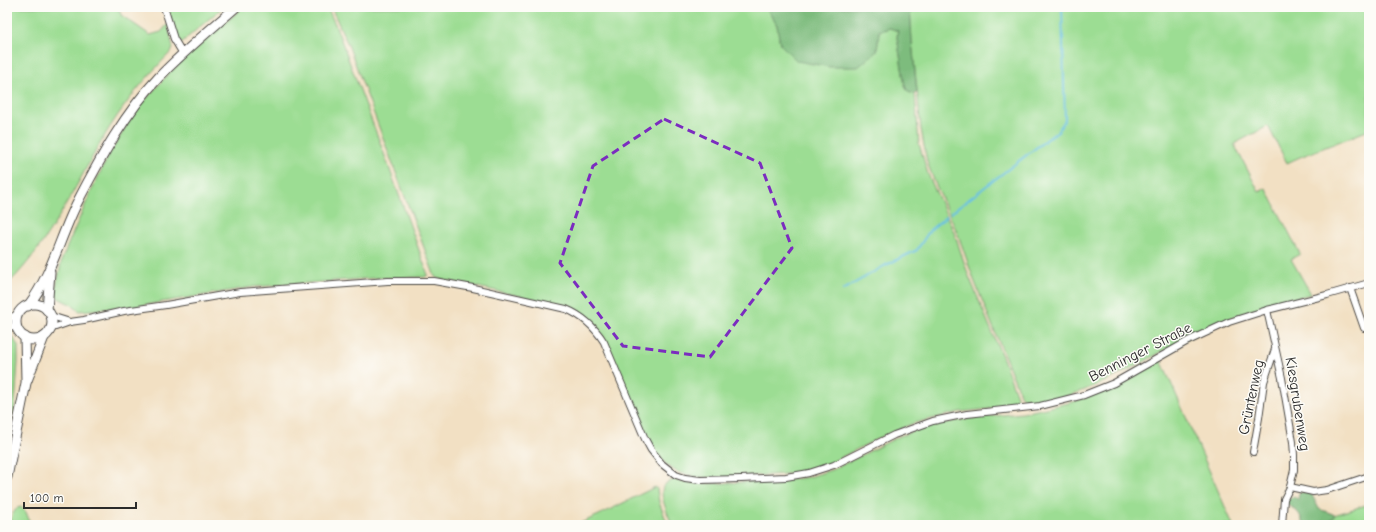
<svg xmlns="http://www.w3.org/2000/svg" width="1376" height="532" viewBox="0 0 1376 532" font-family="'Comic Neue',sans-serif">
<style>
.green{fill:#9cdd93;stroke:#64845f}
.forest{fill:#7dbc7d;stroke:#547454}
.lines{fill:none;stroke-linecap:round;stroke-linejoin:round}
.stream{stroke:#68c0e5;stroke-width:2}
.street-casing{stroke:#494642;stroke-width:8}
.secondary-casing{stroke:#494642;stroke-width:11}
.street{stroke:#fff;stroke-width:6}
.secondary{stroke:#fff;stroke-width:9}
.marked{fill:none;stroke:#7b2cbf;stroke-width:3;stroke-dasharray:8 5;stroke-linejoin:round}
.labels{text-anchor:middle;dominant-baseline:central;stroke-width:3;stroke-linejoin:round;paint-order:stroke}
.street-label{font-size:15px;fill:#2b2b2b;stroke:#fdfcf7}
</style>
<rect width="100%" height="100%" fill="#fdfcf7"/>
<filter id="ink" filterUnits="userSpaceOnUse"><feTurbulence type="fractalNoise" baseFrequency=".025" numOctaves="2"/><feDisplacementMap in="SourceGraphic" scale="8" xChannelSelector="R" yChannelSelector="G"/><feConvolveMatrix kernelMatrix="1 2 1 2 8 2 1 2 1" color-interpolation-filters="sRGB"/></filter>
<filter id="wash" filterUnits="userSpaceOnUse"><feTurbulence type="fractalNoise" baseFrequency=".012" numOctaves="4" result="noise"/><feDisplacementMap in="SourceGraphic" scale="16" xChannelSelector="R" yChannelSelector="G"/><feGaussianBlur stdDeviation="0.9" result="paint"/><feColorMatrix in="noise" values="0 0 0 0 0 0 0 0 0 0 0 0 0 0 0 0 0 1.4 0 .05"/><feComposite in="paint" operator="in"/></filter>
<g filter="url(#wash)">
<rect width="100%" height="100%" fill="#f2e0c3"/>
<g class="green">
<path d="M 7,7 L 118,7 L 121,15 L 150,35 L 161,32 L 168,24 L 173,48 L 172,51 C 145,78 121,107 102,140 C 73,190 49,244 7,285 Z"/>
<path d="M 168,7 L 223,7 L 181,43 L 176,39 Z"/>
<path d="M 243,7 L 327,7 L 335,24 L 382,148 L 428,275 L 425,277 L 376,278 L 253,287 L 138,306 L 79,311 L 72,305 L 54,296 L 62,259 L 69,242 L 93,187 L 110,153 L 124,130 L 137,109 L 171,71 Z"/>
<path d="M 331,7 L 766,7 L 777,25 L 780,44 L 877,51 L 879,31 L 890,28 L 898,31 L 897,37 L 905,86 L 908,92 L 915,94 L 919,144 L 928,174 L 954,232 L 968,274 L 1004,361 L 1017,397 L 1016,404 L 1007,407 L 960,412 L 914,423 L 885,435 L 830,463 L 801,472 L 785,474 L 715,478 L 697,477 L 677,472 L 668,466 L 655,452 L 644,430 L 607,344 C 597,325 586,311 564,305 L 439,279 L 435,277 L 349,47 Z"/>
<path d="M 910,7 L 1369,7 L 1369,130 L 1300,157 L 1287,163 L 1268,126 L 1234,144 L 1259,192 L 1266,188 L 1300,254 L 1291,259 L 1311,294 C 1286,300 1261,305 1238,315 C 1216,324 1195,335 1174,345 C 1134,367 1098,389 1052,400 C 1043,402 1033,405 1025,402 L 1020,394 L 974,280 L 957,232 L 935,183 L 927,162 L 921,129 L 912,41 Z"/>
<path d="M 7,332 L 13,337 L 18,346 L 18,362 L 15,405 L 7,446 Z"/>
<path d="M 1161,360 L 1233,525 L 672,525 C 669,516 659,496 663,487 C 665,483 670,481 674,480 L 703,484 L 787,480 L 809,477 L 834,469 L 900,436 L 929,426 L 973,418 L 1023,413 L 1073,402 L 1116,386 Z"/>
<path d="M 655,487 L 657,489 L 659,502 L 668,525 L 576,525 L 599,515 Z"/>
<path d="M 1369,504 L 1369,525 L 1302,525 Z"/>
<path d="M 21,507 L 26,512 L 31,525 L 9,525 L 12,515 L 17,508 Z"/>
</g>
<g class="forest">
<path d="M 766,7 L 910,7 L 912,42 L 917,93 L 915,94 L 908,92 L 905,86 L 897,37 L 898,31 L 890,28 L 879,31 L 877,51 L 858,67 L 830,67 L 797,61 L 780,44 L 777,25 Z"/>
<path d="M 1303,492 L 1311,493 L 1319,509 L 1333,514 L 1335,517 L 1331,519 L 1333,525 L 1303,525 C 1300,513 1299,512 1288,505 L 1287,502 L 1289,499 L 1294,496 L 1298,500 L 1299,493 Z"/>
</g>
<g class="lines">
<g class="stream">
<path d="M 951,213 L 1058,131 L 1065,120 L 1062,7"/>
<path d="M 843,290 L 884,266 L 917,250 L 930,230 L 947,216"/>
</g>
</g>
</g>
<g filter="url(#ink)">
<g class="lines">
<g class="street-casing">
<g id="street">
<path d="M 164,7 L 174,39 L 183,54"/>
<path d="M 1350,288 L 1364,328"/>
<path d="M 1267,310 L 1282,378 L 1293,442 L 1294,455 L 1294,470 L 1290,487 L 1284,499 L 1282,525"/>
<path d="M 51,316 L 70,322"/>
<path d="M 7,318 L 18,315"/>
<path d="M 7,326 L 18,328"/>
<path d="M 50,329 L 70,322 L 84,320 L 124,311 L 166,305 L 240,292 L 388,281 L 434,281 L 473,288 L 566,309 C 583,316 594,326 604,342 L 645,439 L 651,450 L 662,464 L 676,475 L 685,478 L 700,480 L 741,479 L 786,477 L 809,473 L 834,465 L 894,435 L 933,421 L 967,414 L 1040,406 L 1084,395 L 1114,383 L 1188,341 L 1229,322 L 1267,310 L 1327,295 L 1369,283"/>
<path d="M 1253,452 L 1259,418 L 1264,382 L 1275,349"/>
<path d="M 1290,487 L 1313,492 L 1327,490 L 1369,476"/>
</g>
</g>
<g class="secondary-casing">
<g id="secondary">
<circle cx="34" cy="322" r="18"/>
<path d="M 28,306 C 52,275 60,236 78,201 C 101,157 125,113 159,77 C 183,52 210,30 236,7"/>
<path d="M 47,310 L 50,272"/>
<path d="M 25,337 L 26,380"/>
<path d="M 7,477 L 26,383 L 44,337"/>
</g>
</g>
<use href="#street" class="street"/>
<use href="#secondary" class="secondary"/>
</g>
</g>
<path class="marked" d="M 664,119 L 760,163 L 792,248 L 710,357 L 623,346 L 560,263 L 593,166 Z"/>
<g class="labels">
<g class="street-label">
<text transform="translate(1140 352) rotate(-27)">Benninger Straße</text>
<text transform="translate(1251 397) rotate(-78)">Grüntenweg</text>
<text transform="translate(1298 404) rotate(81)">Kiesgrubenweg</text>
</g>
</g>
<rect width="1376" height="532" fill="none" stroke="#fdfcf7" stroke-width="24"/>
<path d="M24 502v6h112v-6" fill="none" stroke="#2b2b2b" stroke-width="2"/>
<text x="30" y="502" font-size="12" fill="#2b2b2b" stroke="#fdfcf7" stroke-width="3" paint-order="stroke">100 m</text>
</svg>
